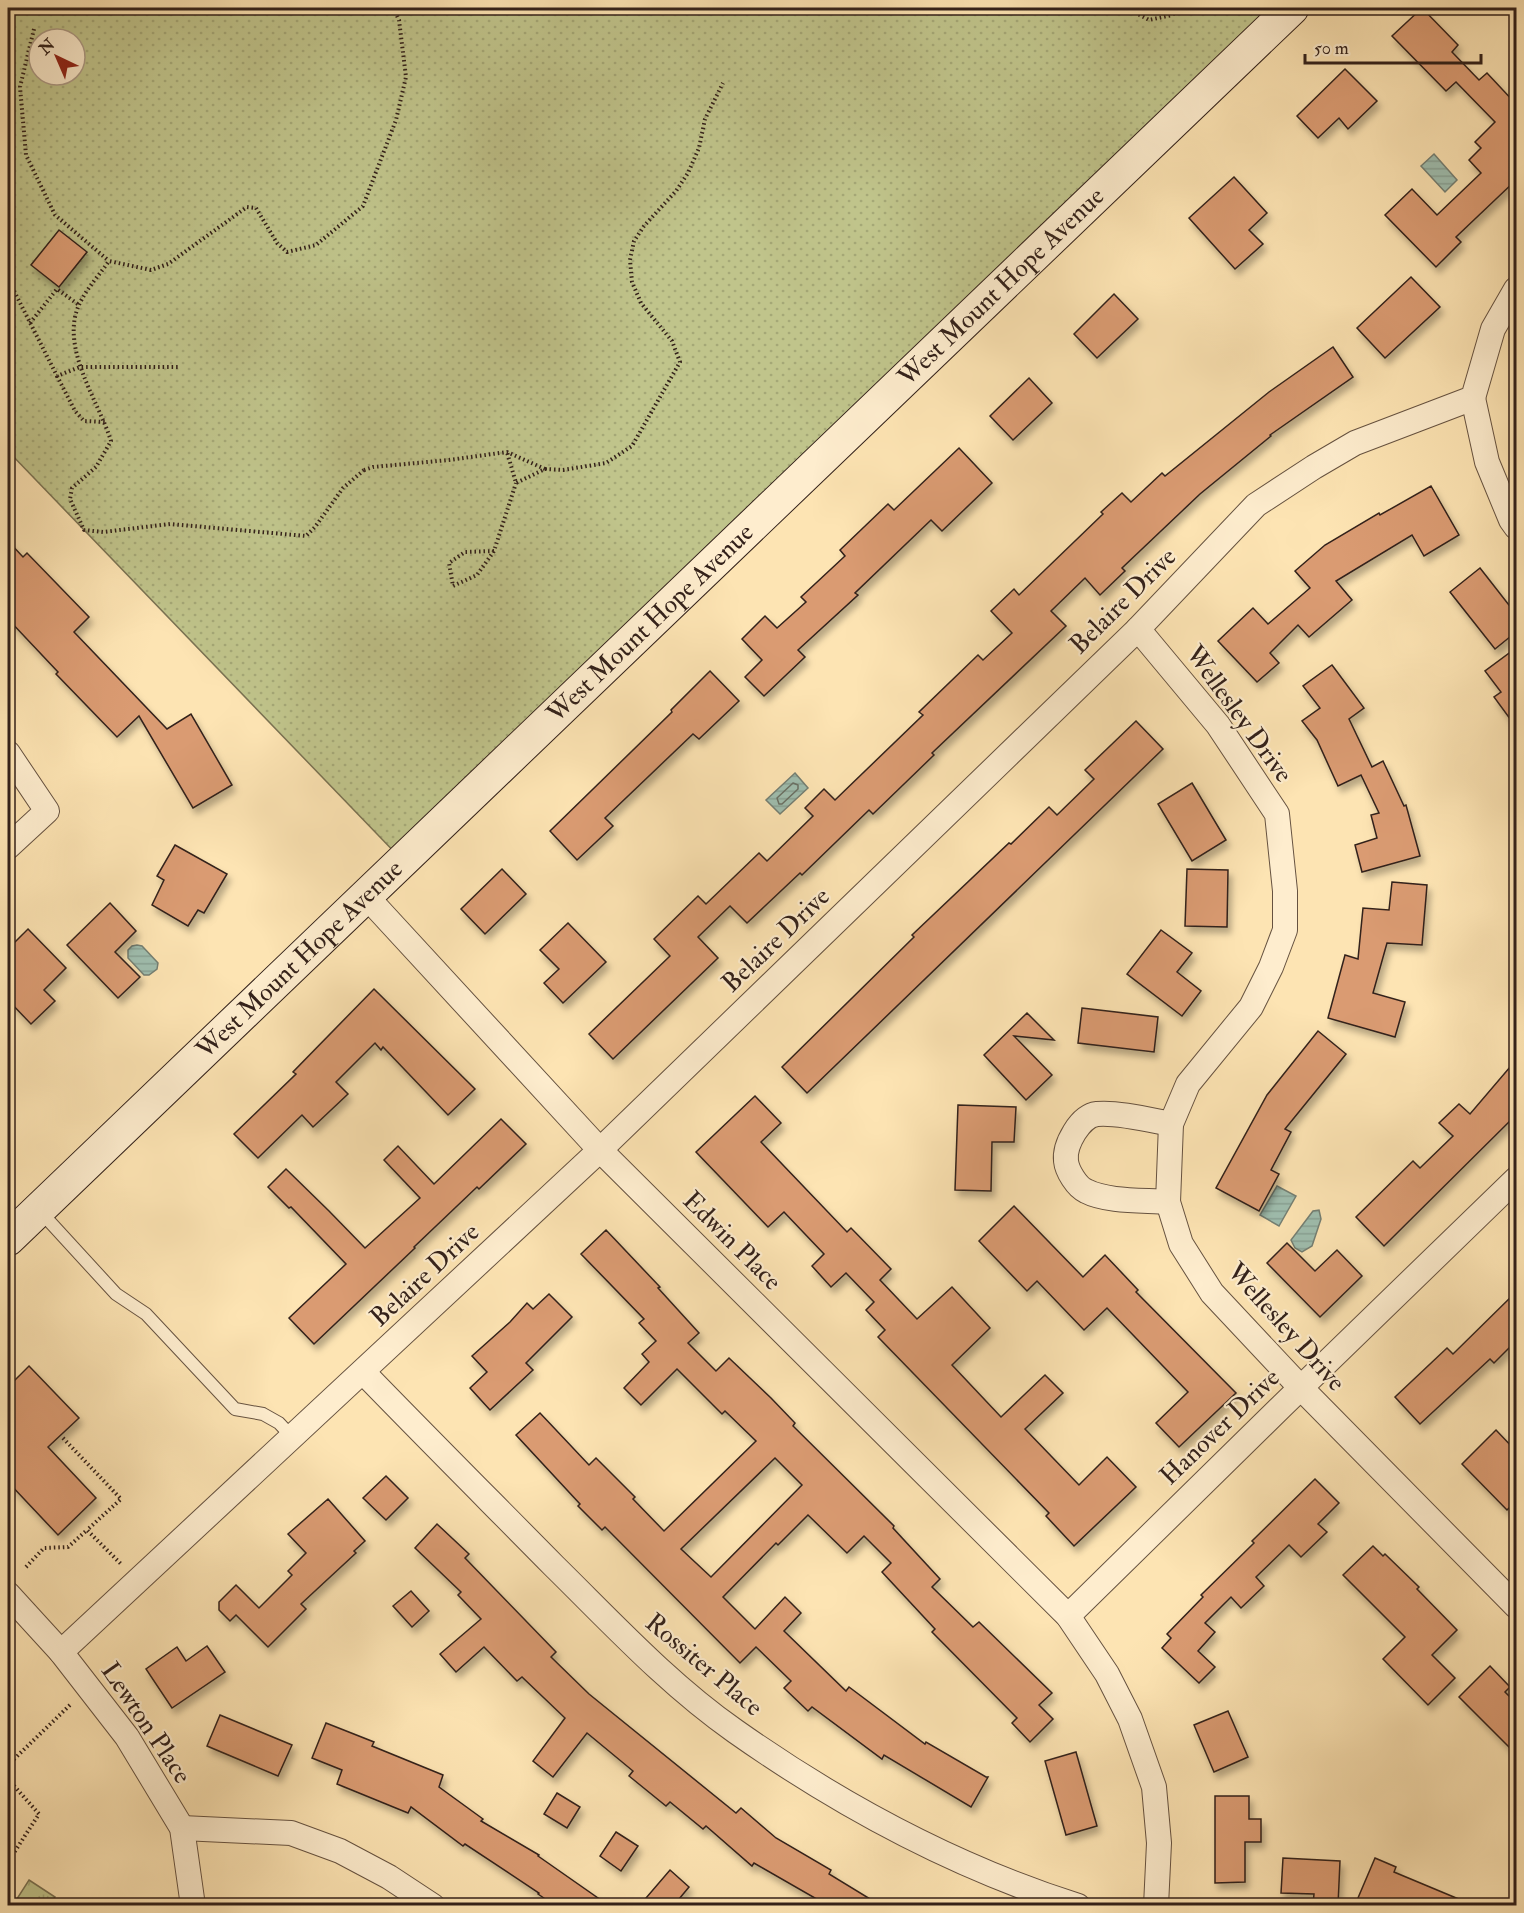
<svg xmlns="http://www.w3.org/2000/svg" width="1524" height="1913" viewBox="0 0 1524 1913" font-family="'IM FELL Double Pica',serif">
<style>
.grass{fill:url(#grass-dots);stroke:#7a7252;stroke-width:1.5;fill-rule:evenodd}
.park{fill:url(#park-tufts);stroke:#7a7252;stroke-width:1.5}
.water{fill:url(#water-rules);stroke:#747f73;stroke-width:1.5}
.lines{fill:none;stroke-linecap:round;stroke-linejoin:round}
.shore{stroke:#697064;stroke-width:1.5}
.building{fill:#da9b72;stroke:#33211a;stroke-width:1.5;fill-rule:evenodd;filter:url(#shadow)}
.lane-casing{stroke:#665240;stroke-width:14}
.street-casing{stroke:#665240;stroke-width:26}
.secondary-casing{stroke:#33211a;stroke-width:35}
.path{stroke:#33211a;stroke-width:4;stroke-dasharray:1.5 3;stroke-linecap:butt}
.lane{stroke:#feedce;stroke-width:12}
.street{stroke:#feedce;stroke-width:24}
.secondary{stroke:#feedce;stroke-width:33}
.labels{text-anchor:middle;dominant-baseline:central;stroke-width:4.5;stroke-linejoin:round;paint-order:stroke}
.street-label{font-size:26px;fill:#33211a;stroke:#feedce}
</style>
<defs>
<pattern id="grass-dots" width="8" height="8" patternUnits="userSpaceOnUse" patternTransform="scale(1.5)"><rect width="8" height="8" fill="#c0c48b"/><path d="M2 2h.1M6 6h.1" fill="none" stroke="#a5a877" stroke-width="1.8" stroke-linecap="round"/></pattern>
<pattern id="park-tufts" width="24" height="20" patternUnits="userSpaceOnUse" patternTransform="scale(1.5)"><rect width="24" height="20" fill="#c0c48b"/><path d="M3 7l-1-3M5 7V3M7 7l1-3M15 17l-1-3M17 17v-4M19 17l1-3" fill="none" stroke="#a5a877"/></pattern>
<pattern id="water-rules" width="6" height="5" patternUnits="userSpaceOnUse" patternTransform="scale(1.5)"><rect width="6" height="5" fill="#9fbeaf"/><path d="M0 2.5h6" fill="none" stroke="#89a396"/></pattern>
<filter id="shadow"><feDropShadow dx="3.5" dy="6" stdDeviation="3" flood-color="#0004"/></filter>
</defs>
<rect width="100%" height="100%" fill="#fde4b3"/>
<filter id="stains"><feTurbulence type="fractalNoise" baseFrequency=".00333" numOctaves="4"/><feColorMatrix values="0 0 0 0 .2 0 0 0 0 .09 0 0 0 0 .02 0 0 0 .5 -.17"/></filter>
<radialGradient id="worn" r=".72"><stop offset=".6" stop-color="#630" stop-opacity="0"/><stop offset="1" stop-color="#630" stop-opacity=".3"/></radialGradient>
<path class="grass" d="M 8,8 L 1296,8 L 403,861 L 8,451 ZM 39,39 L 75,39 L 75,75 L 39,75 Z"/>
<path class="park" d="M 29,1880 L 55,1897 L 49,1905 L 13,1905 Z"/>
<g class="water">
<path d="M 1434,154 L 1457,180 L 1445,192 L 1421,166 Z"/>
<path d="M 795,773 L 808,788 L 780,814 L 766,800 Z"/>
<path d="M 137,945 L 142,946 L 158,963 L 157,969 L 149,975 L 144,975 L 128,958 L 128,950 L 132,946 Z"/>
<path d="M 1277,1186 L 1296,1196 L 1279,1226 L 1260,1215 Z"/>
<path d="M 1319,1210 L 1321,1219 L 1312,1246 L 1302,1252 L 1295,1248 L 1291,1240 L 1313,1211 Z"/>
</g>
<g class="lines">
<path class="shore" d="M 793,783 L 798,785 L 798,789 L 782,804 L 779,804 L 777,798 Z"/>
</g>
<g class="building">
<path d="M 1422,8 L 1458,45 L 1452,52 L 1479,80 L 1487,73 L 1516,104 L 1516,180 L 1456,237 L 1461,242 L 1436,267 L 1385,215 L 1412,189 L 1437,215 L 1481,173 L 1469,160 L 1481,148 L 1475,142 L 1495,122 L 1456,82 L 1446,91 L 1392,36 Z"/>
<path d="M 1345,69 L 1377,101 L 1348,129 L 1339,118 L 1318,138 L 1297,116 Z"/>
<path d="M 1234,177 L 1267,213 L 1249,230 L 1263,244 L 1235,269 L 1189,218 Z"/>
<path d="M 59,230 L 87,252 L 59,287 L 31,265 Z"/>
<path d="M 1411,277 L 1440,307 L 1385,358 L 1357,328 Z"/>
<path d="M 1114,294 L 1138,319 L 1097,358 L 1074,334 Z"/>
<path d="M 1333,347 L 1353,377 L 1270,435 L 1271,436 L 1200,494 L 1122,568 L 1125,571 L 1100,595 L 1085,578 L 1051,611 L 1066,626 L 932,753 L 934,755 L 873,814 L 869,810 L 802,875 L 800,873 L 747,923 L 730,906 L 698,937 L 718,958 L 613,1059 L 589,1034 L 670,956 L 654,939 L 698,896 L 706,904 L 759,853 L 767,861 L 813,816 L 805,808 L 824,789 L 835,800 L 923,715 L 919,712 L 978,655 L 983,660 L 1012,633 L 991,611 L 1014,589 L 1019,595 L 1103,514 L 1101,512 L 1122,493 L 1131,502 L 1162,473 L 1165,476 L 1269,392 Z"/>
<path d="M 1029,378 L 1052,403 L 1013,440 L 990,416 Z"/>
<path d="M 959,448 L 992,483 L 942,531 L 931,520 L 855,593 L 858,595 L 798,650 L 805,657 L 764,696 L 745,677 L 762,660 L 742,639 L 765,616 L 777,628 L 806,602 L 801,597 L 845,556 L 840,550 L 888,504 L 894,510 Z"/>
<path d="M 1431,486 L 1459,535 L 1424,556 L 1412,535 L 1336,581 L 1352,600 L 1309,637 L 1298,625 L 1270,653 L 1279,663 L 1257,682 L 1218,641 L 1253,608 L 1268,624 L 1310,588 L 1295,571 L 1325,545 L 1379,513 L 1380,515 Z"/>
<path d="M 8,541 L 23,557 L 27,553 L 89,617 L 74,632 L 167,729 L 191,714 L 232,785 L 193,808 L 139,716 L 117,737 L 56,674 L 58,672 L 8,619 Z"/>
<path d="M 1480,568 L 1516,614 L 1516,632 L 1495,649 L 1450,592 Z"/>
<path d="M 1516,648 L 1516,727 L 1494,697 L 1501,692 L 1485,671 Z"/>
<path d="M 1332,665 L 1364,708 L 1349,719 L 1372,767 L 1383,761 L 1404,806 L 1406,805 L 1420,856 L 1362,872 L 1355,845 L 1377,838 L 1371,815 L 1379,813 L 1361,775 L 1338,786 L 1317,740 L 1302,721 L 1320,708 L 1303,686 Z"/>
<path d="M 710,671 L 739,701 L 699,739 L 693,734 L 605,818 L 613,826 L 577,860 L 550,831 L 672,712 L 671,710 Z"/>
<path d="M 1136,721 L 1163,749 L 807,1093 L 782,1067 L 914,937 L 912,935 L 1009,843 L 1011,844 L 1049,807 L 1057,815 L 1094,779 L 1085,770 Z"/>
<path d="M 1192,783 L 1226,840 L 1192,861 L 1158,804 Z"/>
<path d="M 175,845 L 227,874 L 204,913 L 198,910 L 188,926 L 152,905 L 164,880 L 157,876 Z"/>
<path d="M 502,869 L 526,894 L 485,934 L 461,909 Z"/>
<path d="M 1187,869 L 1228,870 L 1227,927 L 1185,926 Z"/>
<path d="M 1392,882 L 1427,885 L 1422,945 L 1387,943 L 1373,993 L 1405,1002 L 1395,1037 L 1328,1018 L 1345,955 L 1358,959 L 1363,908 L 1389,910 Z"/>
<path d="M 110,903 L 136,931 L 115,952 L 140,977 L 118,998 L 67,945 Z"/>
<path d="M 568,923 L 606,962 L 563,1003 L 544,983 L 559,969 L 540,950 Z"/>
<path d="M 28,929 L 66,968 L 44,990 L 55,1001 L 31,1024 L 8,1000 L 8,949 Z"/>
<path d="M 1161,930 L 1192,953 L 1177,972 L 1201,991 L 1182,1016 L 1127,974 Z"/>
<path d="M 374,989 L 475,1089 L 448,1115 L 383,1047 L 381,1050 L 375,1043 L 336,1082 L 348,1094 L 313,1127 L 302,1115 L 258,1158 L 234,1134 L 296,1074 L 293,1072 Z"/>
<path d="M 1082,1008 L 1158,1017 L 1154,1052 L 1078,1043 Z"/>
<path d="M 1027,1013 L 1054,1040 L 1014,1036 L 1052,1075 L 1026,1100 L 984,1055 Z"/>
<path d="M 1318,1031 L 1346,1054 L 1285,1129 L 1291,1132 L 1271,1170 L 1279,1174 L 1259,1211 L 1216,1188 L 1267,1095 Z"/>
<path d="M 1516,1060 L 1516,1115 L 1384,1246 L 1356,1217 L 1413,1161 L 1420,1168 L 1453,1136 L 1439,1123 L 1459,1104 L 1470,1114 Z"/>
<path d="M 755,1096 L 781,1123 L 761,1142 L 847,1232 L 851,1228 L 891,1269 L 880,1280 L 917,1319 L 952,1287 L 990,1328 L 952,1365 L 1001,1417 L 1045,1375 L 1063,1393 L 1025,1429 L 1079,1485 L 1107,1457 L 1136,1487 L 1074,1546 L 1046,1516 L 1049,1513 L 878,1337 L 885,1330 L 866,1310 L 874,1302 L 846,1273 L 831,1287 L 812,1266 L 824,1254 L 784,1212 L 768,1227 L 696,1152 Z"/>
<path d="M 958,1105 L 1016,1107 L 1014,1142 L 992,1142 L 991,1191 L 955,1190 Z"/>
<path d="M 501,1119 L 526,1144 L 479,1189 L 477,1187 L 414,1247 L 415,1248 L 314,1344 L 289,1318 L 346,1264 L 291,1207 L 289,1208 L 268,1187 L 286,1169 L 329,1211 L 365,1248 L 420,1198 L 384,1160 L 398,1146 L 434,1184 Z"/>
<path d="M 1014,1206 L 1083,1277 L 1105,1255 L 1138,1290 L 1136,1292 L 1236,1393 L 1179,1447 L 1156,1423 L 1188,1392 L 1107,1308 L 1084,1330 L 1037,1281 L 1027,1291 L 979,1241 Z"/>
<path d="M 606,1230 L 660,1287 L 658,1288 L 699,1333 L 688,1343 L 716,1371 L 729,1358 L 771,1398 L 795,1423 L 793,1426 L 894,1526 L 893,1528 L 940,1579 L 932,1587 L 973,1627 L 979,1622 L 1052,1693 L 1039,1705 L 1053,1719 L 1030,1742 L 1012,1723 L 1017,1718 L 932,1632 L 935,1629 L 882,1572 L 891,1563 L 864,1536 L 847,1553 L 808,1515 L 778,1545 L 776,1543 L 723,1597 L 755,1629 L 785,1597 L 801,1613 L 784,1631 L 846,1691 L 849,1687 L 925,1744 L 926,1742 L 986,1777 L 988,1777 L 971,1807 L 884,1755 L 882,1759 L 812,1707 L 808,1711 L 784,1688 L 791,1681 L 756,1647 L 740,1663 L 605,1527 L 602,1530 L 578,1506 L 580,1504 L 516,1435 L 540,1413 L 589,1465 L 596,1458 L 635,1497 L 633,1499 L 664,1531 L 756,1441 L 725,1411 L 722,1414 L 677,1369 L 641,1405 L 624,1388 L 649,1362 L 642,1354 L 656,1341 L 639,1323 L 644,1319 L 581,1254 ZM 775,1458 L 802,1485 L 711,1577 L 681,1549 Z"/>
<path d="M 1287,1243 L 1315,1271 L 1337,1250 L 1362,1276 L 1320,1317 L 1267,1263 Z"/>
<path d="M 1516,1292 L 1516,1341 L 1494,1363 L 1490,1359 L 1420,1424 L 1395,1397 L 1447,1348 L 1453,1354 Z"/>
<path d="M 549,1294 L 572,1317 L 526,1363 L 533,1370 L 490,1410 L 470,1388 L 487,1372 L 472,1356 L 510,1322 L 527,1303 L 533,1309 Z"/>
<path d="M 29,1366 L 79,1418 L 48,1447 L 96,1498 L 58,1535 L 8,1482 L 8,1387 Z"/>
<path d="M 1496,1430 L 1516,1451 L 1516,1501 L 1507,1510 L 1462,1464 Z"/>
<path d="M 386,1476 L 408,1498 L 386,1520 L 363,1498 Z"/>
<path d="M 1315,1479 L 1339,1503 L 1318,1524 L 1327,1532 L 1301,1557 L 1289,1545 L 1256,1577 L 1264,1586 L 1241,1608 L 1231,1597 L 1205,1623 L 1215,1632 L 1198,1651 L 1215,1667 L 1199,1683 L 1162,1648 L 1171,1638 L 1167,1634 L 1203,1597 L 1201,1595 L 1254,1543 L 1252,1541 Z"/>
<path d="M 328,1499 L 365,1541 L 354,1551 L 356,1553 L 301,1604 L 306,1609 L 268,1647 L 236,1615 L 230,1621 L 219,1610 L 219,1602 L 236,1585 L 259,1608 L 292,1575 L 288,1571 L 306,1553 L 288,1534 Z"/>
<path d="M 437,1524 L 469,1554 L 465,1558 L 556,1652 L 551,1657 L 589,1694 L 736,1813 L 741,1808 L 776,1838 L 831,1870 L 829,1874 L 880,1905 L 827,1905 L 754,1863 L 752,1866 L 706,1826 L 703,1829 L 670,1802 L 666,1806 L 629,1776 L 633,1771 L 587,1733 L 553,1777 L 533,1761 L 565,1718 L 522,1677 L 517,1681 L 484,1647 L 456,1672 L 440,1654 L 481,1619 L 458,1595 L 461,1592 L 415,1548 Z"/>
<path d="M 1373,1546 L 1383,1556 L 1385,1554 L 1419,1587 L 1417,1589 L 1457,1630 L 1432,1655 L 1455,1678 L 1428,1705 L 1383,1659 L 1405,1637 L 1343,1575 Z"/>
<path d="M 411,1591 L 429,1611 L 412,1627 L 393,1606 Z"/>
<path d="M 207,1646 L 225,1672 L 172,1708 L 146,1669 L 177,1647 L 186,1661 Z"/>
<path d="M 1490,1666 L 1510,1687 L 1505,1692 L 1516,1703 L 1516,1754 L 1459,1697 Z"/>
<path d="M 1228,1711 L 1248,1757 L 1214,1772 L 1194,1725 Z"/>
<path d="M 220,1715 L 292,1745 L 278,1776 L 207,1746 Z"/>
<path d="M 326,1723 L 374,1742 L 372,1746 L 443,1775 L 439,1787 L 483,1819 L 481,1821 L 539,1855 L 538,1856 L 608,1905 L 554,1905 L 538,1894 L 539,1893 L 465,1844 L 463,1846 L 411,1807 L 408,1813 L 337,1784 L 342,1770 L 312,1758 Z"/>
<path d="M 1076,1752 L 1097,1826 L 1066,1835 L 1045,1761 Z"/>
<path d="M 557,1793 L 580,1807 L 567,1828 L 544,1814 Z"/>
<path d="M 1215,1796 L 1249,1796 L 1249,1819 L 1261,1819 L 1261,1842 L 1245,1842 L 1245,1882 L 1215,1883 Z"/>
<path d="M 616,1832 L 638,1846 L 621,1871 L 600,1856 Z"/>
<path d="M 1283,1858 L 1340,1861 L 1338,1905 L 1313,1905 L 1314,1894 L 1281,1893 Z"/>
<path d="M 1375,1858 L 1396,1867 L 1394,1872 L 1473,1905 L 1355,1905 Z"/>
<path d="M 670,1870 L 689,1887 L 674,1905 L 640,1905 Z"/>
</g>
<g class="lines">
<g class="lane-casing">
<path id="lane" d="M 39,1210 L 116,1294 L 146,1314 L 235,1409 L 263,1414 L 279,1423 L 292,1437"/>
</g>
<g class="street-casing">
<g id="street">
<path d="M 1473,398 L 1487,462 L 1511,520 L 1516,527"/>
<path d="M 1138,629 L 1218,725 L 1277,814 L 1285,891 L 1285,930 L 1271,967 L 1251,1007 L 1188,1084 L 1171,1124 L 1168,1202 L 1181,1244 L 1212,1293 L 1301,1388 L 1516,1606"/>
<path d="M 8,753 L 47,811 L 8,847"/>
<path d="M 366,896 L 600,1150 L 1068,1616 L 1107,1674 L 1130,1719 L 1154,1787 L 1159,1843 L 1156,1906"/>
<path d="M 1168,1202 C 1144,1200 1107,1202 1086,1191 C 1077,1187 1067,1171 1066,1161 C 1064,1145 1080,1116 1097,1114 C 1118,1112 1150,1120 1171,1124"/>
<path d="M 363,1372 C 426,1437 490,1501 554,1566 C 612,1623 668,1684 735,1731 C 840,1805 955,1867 1078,1906"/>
<path d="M 8,1594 L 61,1652 L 127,1737 L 182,1828 L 193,1906"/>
<path d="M 1068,1616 L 1283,1405 L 1516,1179"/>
<path d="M 61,1652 L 600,1150 L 1138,629 L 1256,505 L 1314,467 L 1355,443 L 1473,398 L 1493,329 L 1516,289"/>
<path d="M 182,1828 L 291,1833 L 340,1851 L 389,1877 L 433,1906"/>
</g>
</g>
<g class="secondary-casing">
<g id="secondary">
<path id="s1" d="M 8,1239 L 1292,8"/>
</g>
</g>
<g class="path">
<path d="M 1127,8 L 1149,20 L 1172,15 L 1180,8"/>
<path d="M 34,29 L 20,87 L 26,155 L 55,215 L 109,261"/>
<path d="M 8,279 L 57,376 L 80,367 L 180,367"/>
<path d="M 30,323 L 57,289 L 79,305"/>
<path d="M 57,376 L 75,411 L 84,421 L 105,422"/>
<path d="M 545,469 L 563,470 L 606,463 L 632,446 L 680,362 L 672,341 L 641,303 L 632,282 L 630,260 L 634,241 L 644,226 L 676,191 L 688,173 L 699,148 L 705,119 L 723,83"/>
<path d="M 364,470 L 343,488 L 315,527 L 306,536 L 170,524 L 103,532 L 84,530 L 70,499 L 72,488 L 96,467 L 111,441 C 98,399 56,343 82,299 C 89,286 100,274 109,261 L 151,270 L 168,264 L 247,207 L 256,208 L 277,243 L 287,252 L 316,245 L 363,206 L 396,120 L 406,77 L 399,20 L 393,8"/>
<path d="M 364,470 L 373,467 L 449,460 L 507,452 L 545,469 L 516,483 L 507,452"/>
<path d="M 494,551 L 465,552 L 449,563 L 453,586 L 477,575 L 494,551 L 516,483"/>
<path d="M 63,1438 L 121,1499 L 87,1530"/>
<path d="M 26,1567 L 44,1548 L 68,1547 L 87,1530 L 122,1565"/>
<path d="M 8,1762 L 9,1764 L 71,1704"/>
<path d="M 8,1779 L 39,1814 L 8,1862"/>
</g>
<use href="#lane" class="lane"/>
<use href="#street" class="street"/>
<use href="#secondary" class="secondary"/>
</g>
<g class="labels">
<g class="street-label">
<text stroke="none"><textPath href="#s1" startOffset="1376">West Mount Hope Avenue</textPath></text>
<text transform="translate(1123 601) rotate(-45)">Belaire Drive</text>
<text stroke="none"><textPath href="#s1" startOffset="890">West Mount Hope Avenue</textPath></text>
<text transform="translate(1239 714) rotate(54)">Wellesley Drive</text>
<text transform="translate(776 940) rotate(-44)">Belaire Drive</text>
<text stroke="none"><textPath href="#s1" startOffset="404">West Mount Hope Avenue</textPath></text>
<text transform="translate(732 1241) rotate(45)">Edwin Place</text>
<text transform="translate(425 1275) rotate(-43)">Belaire Drive</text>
<text transform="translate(1286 1327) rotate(48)">Wellesley Drive</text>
<text transform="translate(1220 1427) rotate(-44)">Hanover Drive</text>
<text transform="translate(704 1665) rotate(40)">Rossiter Place</text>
<text transform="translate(146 1723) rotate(56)">Lewton Place</text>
</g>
</g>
<rect width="1524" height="1913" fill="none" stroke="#fde4b3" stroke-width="30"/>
<rect x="9" y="9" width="1506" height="1895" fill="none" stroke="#33211a" stroke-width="3"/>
<rect x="15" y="15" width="1494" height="1883" fill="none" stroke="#33211a" stroke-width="1.5"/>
<g transform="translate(57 57) rotate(316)"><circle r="28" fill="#feedce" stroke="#ad9b86" stroke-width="1.5"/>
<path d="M0-4.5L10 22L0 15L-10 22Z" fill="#8f2418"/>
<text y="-9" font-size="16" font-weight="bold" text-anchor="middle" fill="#33211a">N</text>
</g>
<path d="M1305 54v9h176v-9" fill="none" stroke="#33211a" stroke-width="3"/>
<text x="1314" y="54" font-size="18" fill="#33211a" stroke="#feedce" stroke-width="4.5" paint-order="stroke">50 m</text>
<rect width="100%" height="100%" filter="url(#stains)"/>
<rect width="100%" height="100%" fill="url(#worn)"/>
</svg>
